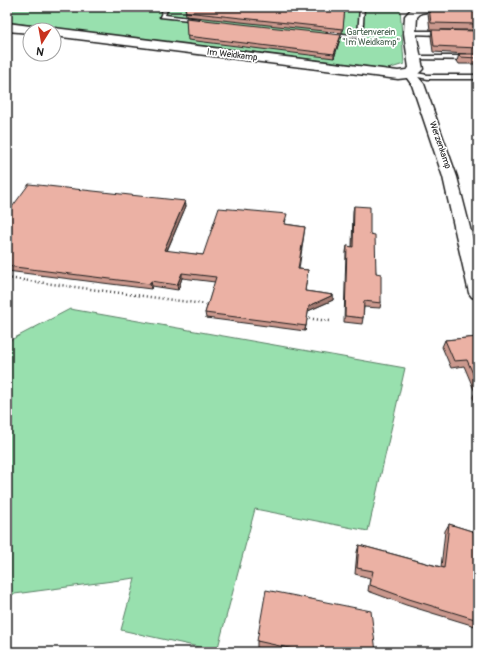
<svg xmlns="http://www.w3.org/2000/svg" width="485" height="659" viewBox="0 0 485 659" font-family="Pangolin,sans-serif">
<style>
.green{fill:#98e0ae;stroke:#5a7e65}
.lines{fill:none;stroke-linecap:round;stroke-linejoin:round}
.lane-casing{stroke:#1c1c1c;stroke-width:3}
.street-casing{stroke:#1c1c1c;stroke-width:3}
.secondary-casing{stroke:#1c1c1c;stroke-width:3}
.path-far1{stroke:#1c1c1c;stroke-width:1.5;stroke-dasharray:0.5 2;stroke-linecap:butt}
.path{stroke:#1c1c1c;stroke-width:2.5;stroke-dasharray:1 3;stroke-linecap:butt}
.lane{fill:#fff;fill-rule:evenodd}
.street{fill:#fff;fill-rule:evenodd}
.secondary{fill:#fff;fill-rule:evenodd}
.wall{fill:#ca988d;stroke:#1c1c1c}
.shaded-wall{fill:#a47c73;stroke:#1c1c1c}
.building{fill:#ebb1a4;stroke:#1c1c1c}
.labels{text-anchor:middle;dominant-baseline:central;stroke-width:3.5;stroke-linejoin:round;paint-order:stroke}
.far-park-label{font-size:9px;fill:#47614f;stroke:#fff}
.far-street-label{font-size:9px;fill:#1c1c1c;stroke:#fff}
</style>
<rect width="100%" height="100%" fill="#fff"/>
<filter id="ink" filterUnits="userSpaceOnUse"><feTurbulence type="fractalNoise" baseFrequency=".025" numOctaves="2"/><feDisplacementMap in="SourceGraphic" scale="8" xChannelSelector="R" yChannelSelector="G"/><feConvolveMatrix kernelMatrix="1 2 1 2 8 2 1 2 1" color-interpolation-filters="sRGB"/></filter>
<g filter="url(#ink)">
<g class="green">
<path d="M 7,7 L 400,7 L 404,64 L 388,69 L 7,22 Z"/>
<path d="M 70,309 L 405,368 L 368,531 L 255,509 L 217,651 L 121,630 L 135,578 L 7,595 L 7,342 Z"/>
</g>
<g class="lines">
<g class="lane-casing">
<g id="lane">
<path d="M 164,7 L 168,7 L 165,15 L 199,19 L 201,20 L 199,21 L 160,17 Z"/>
<path d="M 360,7 L 364,7 L 362,39 L 327,35 L 326,34 L 329,32 L 358,36 Z"/>
<path d="M 410,31 L 442,31 L 445,33 L 442,35 L 408,34 L 408,32 Z"/>
<path d="M 411,56 L 478,56 L 478,60 L 413,59 L 410,57 Z"/>
<path d="M 410,72 L 428,75 L 478,75 L 478,79 L 428,79 L 408,75 L 407,74 Z"/>
</g>
</g>
<g class="street-casing">
<path id="street" d="M 410,71 L 414,72 L 424,84 L 457,177 L 478,259 L 478,299 L 472,297 L 469,293 L 443,177 L 412,85 L 404,74 L 406,72 Z"/>
</g>
<g class="secondary-casing">
<g id="secondary">
<path d="M 413,7 L 445,7 L 443,9 L 421,13 L 417,17 L 416,33 L 423,69 L 415,77 L 398,79 L 54,36 L 54,30 L 49,30 L 54,28 L 398,71 L 406,70 L 409,68 L 404,33 L 405,16 Z"/>
<path d="M 7,23 L 38,27 L 40,30 L 30,30 L 30,33 L 7,31 Z"/>
</g>
</g>
<path class="path-far1" d="M 371,39 L 377,40 L 384,33"/>
<g class="path">
<path d="M 7,278 L 211,305"/>
<path d="M 305,318 L 330,321"/>
</g>
<use href="#lane" class="lane"/>
<use href="#street" class="street"/>
<use href="#secondary" class="secondary"/>
</g>
<g class="wall">
<path d="M 185,7 L 345,7 L 342,33 L 186,16 Z"/>
<path d="M 429,7 L 478,7 L 478,30 L 441,30 L 478,31 L 478,64 L 459,64 L 457,61 L 459,54 L 467,54 L 433,52 L 431,36 L 432,30 L 430,30 L 428,13 Z"/>
<path d="M 186,18 L 340,39 L 334,58 L 188,40 Z"/>
<path d="M 476,171 L 478,171 L 478,192 L 474,177 Z"/>
<path d="M 185,201 L 186,206 L 167,251 L 203,255 L 286,219 L 285,224 L 305,227 L 299,269 L 308,270 L 305,291 L 333,295 L 333,300 L 308,311 L 305,331 L 206,318 L 205,313 L 215,282 L 182,278 L 178,290 L 152,286 L 151,289 L 7,271 L 7,214 Z"/>
<path d="M 354,206 L 370,234 L 376,273 L 381,303 L 380,308 L 364,307 L 363,318 L 362,324 L 344,322 L 346,252 L 347,246 L 352,247 L 353,211 Z"/>
<path d="M 478,337 L 478,410 L 473,397 L 475,392 L 464,366 L 451,368 L 442,347 L 445,340 Z"/>
<path d="M 449,524 L 478,533 L 478,627 L 406,605 L 368,591 L 370,578 L 355,574 L 357,552 L 359,545 L 441,567 L 445,531 Z"/>
<path d="M 257,641 L 376,652 L 271,652 L 257,649 Z"/>
</g>
<g class="shaded-wall">
<path d="M 341,35 L 340,39 L 334,58 L 334,54 Z"/>
<path d="M 185,201 L 186,206 L 165,255 L 164,250 Z"/>
<path d="M 182,273 L 182,278 L 178,290 L 177,285 Z"/>
<path d="M 151,281 L 152,286 L 151,289 L 150,284 Z"/>
<path d="M 333,295 L 333,300 L 308,311 L 305,331 L 309,306 Z"/>
</g>
<g class="building">
<path d="M 185,7 L 345,7 L 343,29 L 186,12 Z"/>
<path d="M 429,7 L 478,7 L 478,24 L 431,23 Z"/>
<path d="M 186,18 L 341,35 L 334,54 L 187,36 Z"/>
<path d="M 432,30 L 478,31 L 478,48 L 434,46 Z"/>
<path d="M 459,54 L 478,54 L 478,58 L 460,57 Z"/>
<path d="M 476,171 L 478,171 L 478,178 Z"/>
<path d="M 29,184 L 185,201 L 164,250 L 203,255 L 219,208 L 287,214 L 284,224 L 305,227 L 298,269 L 308,270 L 305,291 L 333,295 L 309,306 L 306,326 L 205,313 L 216,277 L 182,273 L 177,285 L 151,281 L 150,284 L 7,266 L 7,214 Z"/>
<path d="M 354,206 L 370,207 L 370,234 L 375,235 L 376,273 L 381,274 L 381,303 L 364,301 L 363,318 L 345,316 L 347,246 L 353,247 Z"/>
<path d="M 478,337 L 478,385 L 467,360 L 454,361 L 445,340 Z"/>
<path d="M 476,390 L 478,390 L 478,396 Z"/>
<path d="M 449,524 L 478,533 L 478,620 L 409,599 L 370,585 L 373,571 L 357,568 L 359,545 L 444,568 Z"/>
<path d="M 266,590 L 371,611 L 376,652 L 307,652 L 257,641 Z"/>
</g>
</g>
<g class="labels">
<g class="far-park-label">
<text x="371" y="32">Gartenverein<tspan x="371" dy="10">"Im Weidkamp"</tspan></text>
</g>
<g class="far-street-label">
<text transform="translate(232 55) rotate(7)">Im Weidkamp</text>
<text transform="translate(440 145) rotate(71)">Werzenkamp</text>
</g>
</g>
<rect width="485" height="659" fill="none" stroke="#fff" stroke-width="24"/>
<rect x="12" y="12" width="461" height="635" fill="none" stroke="#1c1c1c" stroke-width="1.5" filter="url(#ink)"/>
<g transform="translate(42 42) rotate(191)"><circle r="19" fill="#ffffff" stroke="#a4a4a4"/>
<path d="M0-3L7 15L0 10L-7 15Z" fill="#c8321e"/>
<text y="-6" font-size="11" font-weight="bold" text-anchor="middle" fill="#1c1c1c">N</text>
</g>
</svg>
